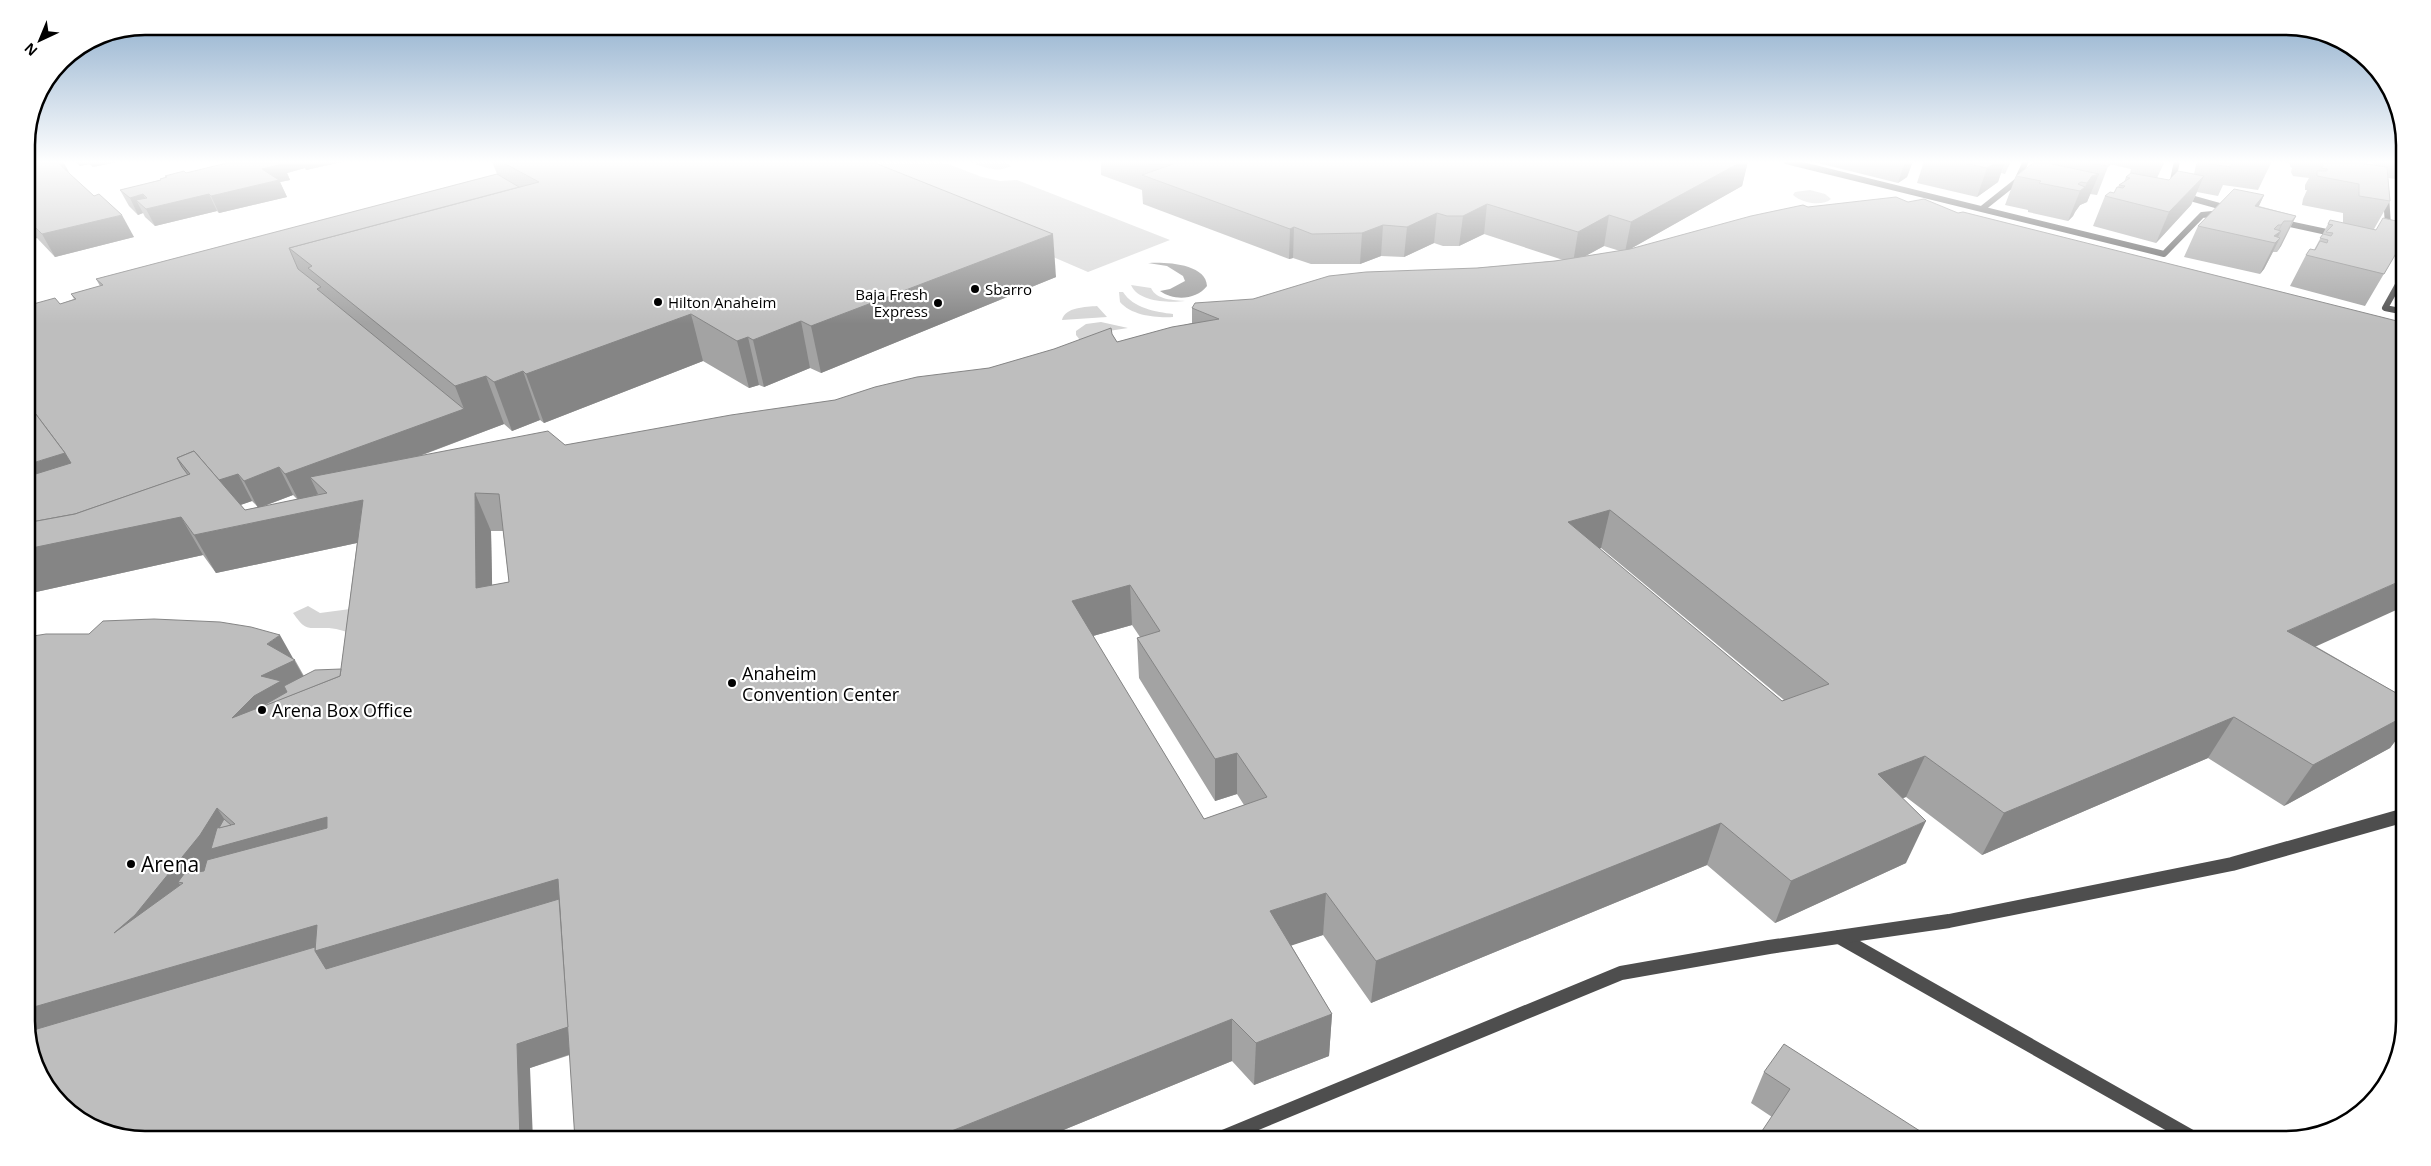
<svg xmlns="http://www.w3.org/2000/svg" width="2431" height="1166" viewBox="0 0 2431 1166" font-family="'Open Sans',sans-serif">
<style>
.green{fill:#d5d5d5}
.water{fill:#9c9c9c}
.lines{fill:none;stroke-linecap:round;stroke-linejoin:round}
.lane-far1{stroke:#4e4e4e;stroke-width:6}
.lane{stroke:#4e4e4e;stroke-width:14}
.street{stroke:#4e4e4e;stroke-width:6}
.wall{fill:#a3a3a3;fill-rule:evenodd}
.shaded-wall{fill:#858585}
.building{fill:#bebebe;stroke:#858585;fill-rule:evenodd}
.poi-dot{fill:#000;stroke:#fff;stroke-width:2}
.labels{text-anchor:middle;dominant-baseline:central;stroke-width:4.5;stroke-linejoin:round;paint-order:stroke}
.far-poi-label{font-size:15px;fill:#000;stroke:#fff;text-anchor:start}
.poi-label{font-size:18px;fill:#000;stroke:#fff;text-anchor:start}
.near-poi-label{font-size:21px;fill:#000;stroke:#fff;text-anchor:start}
.rim{fill:none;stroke:#000;stroke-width:2.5}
</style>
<rect width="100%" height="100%" fill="#fff"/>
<g class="green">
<path d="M 830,161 L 940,161 L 982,177 L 1000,181 L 1017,180 L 1170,240 L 1088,272 Z"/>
<path d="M 967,161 L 1004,161 L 1011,166 C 997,174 981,166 967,161 Z"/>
<path d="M 1810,190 L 1825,194 L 1831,199 C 1822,207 1802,203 1793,195 L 1795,192 Z"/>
<path d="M 1131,285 L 1151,288 C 1156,300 1174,300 1185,301 C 1169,303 1138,302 1131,285 Z"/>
<path d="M 1119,292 L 1123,292 C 1133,308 1156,312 1173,314 L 1173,317 C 1157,318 1132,316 1120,302 Z"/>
<path d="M 1097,306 L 1107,317 L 1062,320 C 1065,307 1086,307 1097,306 Z"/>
<path d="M 1101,322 L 1128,328 L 1102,332 L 1080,340 L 1076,335 L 1076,331 L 1086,324 Z"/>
<path d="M 308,606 L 320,613 L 373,606 L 356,635 C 347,632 339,629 329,628 C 308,627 307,633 293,613 Z"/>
</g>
<path class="water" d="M 1148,263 C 1164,262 1206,263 1207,286 C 1196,300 1174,301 1160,291 L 1170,289 L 1185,281 L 1183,276 L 1167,266 Z"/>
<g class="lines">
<path class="lane-far1" d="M 1983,208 L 2017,181 L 2026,161"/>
<g class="lane">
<path d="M 1839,937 L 2197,1140"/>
<path d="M 1216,1140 L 1621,973 L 1769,947 L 1949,921 L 2232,864 L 2405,815"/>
</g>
<g class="street">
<path d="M 1786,161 L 2164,254 L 2202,215 L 2223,213"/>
<path d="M 2177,161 L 2171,190 L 2187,197 L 2230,209"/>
<path d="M 2386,195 L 2389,241 L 2405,249"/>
<path d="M 2280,222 L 2336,234"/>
<path d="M 2405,272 L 2385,308 L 2405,312"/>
</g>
</g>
<g class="wall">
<path d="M 26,161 L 63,161 L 69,173 L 134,237 L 55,257 L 37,238 L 29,240 L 26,237 Z"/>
<path d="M 74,161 L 122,161 L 93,167 L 89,164 L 80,166 Z"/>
<path d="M 235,161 L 346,161 L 306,170 L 305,168 L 287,173 L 290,180 L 280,182 L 287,197 L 219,213 L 217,211 L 155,226 L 145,217 L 143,213 L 138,215 L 129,206 L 120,190 L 160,180 L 160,179 L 166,177 L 165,176 L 186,173 Z"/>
<path d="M 492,161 L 870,161 L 1056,277 L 821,373 L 810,368 L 764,387 L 759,385 L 749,388 L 703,361 L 544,423 L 540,420 L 512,431 L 504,424 L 420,456 L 565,445 L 835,400 L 989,368 L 1112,334 L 1117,342 L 1192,323 L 1192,308 L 1477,268 L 1563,260 L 1484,234 L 1459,246 L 1443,246 L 1434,243 L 1404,257 L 1381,256 L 1360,264 L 1311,264 L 1293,258 L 1289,259 L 1143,204 L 1142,190 L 1101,175 L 1101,161 L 1748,161 L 1742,186 L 1630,249 L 2405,698 L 2405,728 L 2390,748 L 2284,806 L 2208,758 L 1982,855 L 1906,797 L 1903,798 L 1906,863 L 1775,923 L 1707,865 L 1371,1003 L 1323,935 L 1291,945 L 1332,1014 L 1329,1056 L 1254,1085 L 1232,1061 L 1039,1140 L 575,1140 L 570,1055 L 530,1068 L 46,1087 L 294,659 L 295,660 L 304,676 L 341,669 L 357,543 L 216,573 L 203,555 L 27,594 L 60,304 L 74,299 L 71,294 L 100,286 L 96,279 L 497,174 ZM 1604,246 L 1620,251 L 1585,256 ZM 293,495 L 297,499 L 262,507 ZM 252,501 L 258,507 L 245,510 L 240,505 ZM 491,531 L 503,531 L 509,582 L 492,585 ZM 1601,548 L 1784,700 L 1782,701 L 1599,549 ZM 1132,625 L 1140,637 L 1137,638 L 1139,678 L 1215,801 L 1237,794 L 1244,805 L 1204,819 L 1093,636 Z"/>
<path d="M 1810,161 L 1913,161 L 1907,177 L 1898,183 Z"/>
<path d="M 1924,161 L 2011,161 L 2005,174 L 2001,173 L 1998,182 L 1977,197 L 1917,183 Z"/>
<path d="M 2040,161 L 2165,161 L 2157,178 L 2169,180 L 2194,174 L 2197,161 L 2272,161 L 2258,190 L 2223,185 L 2218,196 L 2197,192 L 2191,205 L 2156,243 L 2093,226 L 2105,196 L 2114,193 L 2119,185 L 2124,182 L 2126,177 L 2130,174 L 2131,169 L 2109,164 L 2097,195 L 2090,194 L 2087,202 L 2080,205 L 2075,212 L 2073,216 L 2068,221 L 2028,212 L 2028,210 L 2005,205 L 2016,176 Z"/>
<path d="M 2283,161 L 2367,161 L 2366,164 L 2374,165 L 2370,161 L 2405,161 L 2405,238 L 2365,306 L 2290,286 L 2306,255 L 2314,250 L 2328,224 L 2343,223 L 2343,213 L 2302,205 L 2303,199 L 2307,190 L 2305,190 L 2305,185 L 2309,178 L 2293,176 L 2291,172 L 2292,168 L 2290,166 L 2290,164 ZM 2388,178 L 2404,180 L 2402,184 L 2404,223 L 2376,230 L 2374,229 L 2390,201 Z"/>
<path d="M 2264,195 L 2259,206 L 2296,216 L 2281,246 L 2277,252 L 2273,252 L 2264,269 L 2260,274 L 2184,257 L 2198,226 Z"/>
<path d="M 1764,1072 L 1934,1140 L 1772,1117 L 1751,1103 Z"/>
</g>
<g class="shaded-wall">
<path d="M 63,161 L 74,182 L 58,163 Z"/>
<path d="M 77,161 L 87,161 L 89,164 L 80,166 Z"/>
<path d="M 89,161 L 122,161 L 93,167 Z"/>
<path d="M 288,161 L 346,161 L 306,170 L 305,168 L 287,173 L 290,180 L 280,182 L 287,197 L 219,213 L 211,196 L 254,167 Z"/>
<path d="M 1743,161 L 1748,161 L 1742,186 L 1625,252 L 1631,222 Z"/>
<path d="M 1905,161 L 1913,161 L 1907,177 L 1898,183 Z"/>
<path d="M 1998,161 L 2005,161 L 1998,182 L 1977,197 L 1987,168 Z"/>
<path d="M 2099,174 L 2087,202 L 2080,205 L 2075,212 L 2073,216 L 2068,221 L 2080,191 L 2085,187 L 2087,183 L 2092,176 Z"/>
<path d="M 2204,176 L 2191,205 L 2156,243 L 2169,212 Z"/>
<path d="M 143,194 L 150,208 L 209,194 L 217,211 L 155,226 L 146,209 L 136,200 L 143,213 L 138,215 L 130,198 Z"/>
<path d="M 2264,195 L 2250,225 L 2255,206 Z"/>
<path d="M 1487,204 L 1484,234 L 1459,246 L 1463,216 Z"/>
<path d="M 1437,213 L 1434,243 L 1404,257 L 1407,227 Z"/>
<path d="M 122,215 L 134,237 L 55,257 L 42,234 Z"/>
<path d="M 1609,215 L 1604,246 L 1573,263 L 1578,232 Z"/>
<path d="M 2296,216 L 2281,246 L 2277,252 L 2292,221 Z"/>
<path d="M 26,219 L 37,238 L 29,240 L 26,236 Z"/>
<path d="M 2284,221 L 2277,234 L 2281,231 L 2275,243 L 2271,242 Z"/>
<path d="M 1383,225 L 1381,256 L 1360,264 L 1362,233 Z"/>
<path d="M 1294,227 L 1293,258 L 1289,259 L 1290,229 Z"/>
<path d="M 1053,234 L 1056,277 L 821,373 L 811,326 Z"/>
<path d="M 2280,238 L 2264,269 L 2260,274 L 2275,243 Z"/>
<path d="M 691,314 L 703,361 L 544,423 L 526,374 Z"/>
<path d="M 801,321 L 810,368 L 764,387 L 753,340 Z"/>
<path d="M 748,337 L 759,385 L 749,388 L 737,341 Z"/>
<path d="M 523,371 L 540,420 L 512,431 L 494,382 Z"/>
<path d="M 486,376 L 504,424 L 325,491 L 310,477 L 318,494 L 299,501 L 285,474 L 464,409 L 455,386 Z"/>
<path d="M 65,453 L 87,490 L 26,511 L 26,465 Z"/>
<path d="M 200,461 L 214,488 L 201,493 L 211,512 L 184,521 L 181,517 L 203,555 L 27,594 L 27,549 L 32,548 L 27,540 L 26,534 L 81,524 L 195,484 L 190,474 L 184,467 Z"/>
<path d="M 279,467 L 293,495 L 258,508 L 244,481 Z"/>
<path d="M 238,474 L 252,501 L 232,508 L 217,480 Z"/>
<path d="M 475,493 L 491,531 L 493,627 L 476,588 Z"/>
<path d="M 363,500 L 380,538 L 216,573 L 194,535 Z"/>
<path d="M 1610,510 L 1601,548 L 1560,561 L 1568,522 Z"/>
<path d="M 2405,579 L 2405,606 L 2262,671 L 2287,631 Z"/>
<path d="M 1130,585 L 1132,625 L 1075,641 L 1072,601 Z"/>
<path d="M 280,635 L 312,692 L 363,698 L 232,718 L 254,696 L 261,676 L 267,644 Z"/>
<path d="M 2405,716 L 2405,728 L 2390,748 L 2284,806 L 2313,765 Z"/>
<path d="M 2234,717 L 2208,758 L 1982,855 L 2004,813 Z"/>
<path d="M 1237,753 L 1237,794 L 1215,801 L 1215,759 Z"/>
<path d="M 1925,756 L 1906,797 L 1860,815 L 1878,774 Z"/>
<path d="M 217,808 L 234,834 L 327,817 L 351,858 L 183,883 L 178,882 L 201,914 L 317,925 L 558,879 L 588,1048 L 530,1068 L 533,1140 L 520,1140 L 39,1065 L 27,1029 L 27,1009 L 114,933 Z"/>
<path d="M 1926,821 L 1906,863 L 1775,923 L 1791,881 Z"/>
<path d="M 1721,823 L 1707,865 L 1371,1003 L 1376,961 Z"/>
<path d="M 1326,893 L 1323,935 L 1269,953 L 1270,911 Z"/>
<path d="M 1332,1014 L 1329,1056 L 1254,1085 L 1256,1043 Z"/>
<path d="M 1232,1019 L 1232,1061 L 1039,1140 L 929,1140 Z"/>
</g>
<g class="building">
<path d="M 26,161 L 63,161 L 58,163 L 94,196 L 99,194 L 122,215 L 42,234 L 26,218 Z"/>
<path d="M 235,161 L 250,161 L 252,162 L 259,161 L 278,161 L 283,164 L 262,169 L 279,180 L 211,196 L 209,194 L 146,209 L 136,200 L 147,198 L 143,194 L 130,198 L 120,190 L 161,180 L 160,179 L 167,177 L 165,176 L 184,171 L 186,173 Z"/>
<path d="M 278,161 L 288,161 L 280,162 Z"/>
<path d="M 500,161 L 870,161 L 1053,234 L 811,326 L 801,321 L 753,340 L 748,337 L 737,341 L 691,314 L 526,374 L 523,371 L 494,382 L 486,376 L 455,386 L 308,268 L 312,266 L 289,248 L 539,182 Z"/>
<path d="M 1140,161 L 1743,161 L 1631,222 L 1609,215 L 1578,232 L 1487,204 L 1463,216 L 1447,216 L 1437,213 L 1407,227 L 1383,225 L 1362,233 L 1312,234 L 1294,227 L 1290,229 L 1142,175 L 1173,164 L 1150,164 Z"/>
<path d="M 1953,161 L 1998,161 L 1987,168 Z"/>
<path d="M 2036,161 L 2038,161 L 2099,174 L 2092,176 L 2087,183 L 2081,182 L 2078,184 L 2085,187 L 2080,191 L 2039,183 L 2041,181 L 2016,176 Z"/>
<path d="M 2072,161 L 2110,161 L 2109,166 Z"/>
<path d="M 2203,161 L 2232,161 L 2231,167 L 2203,163 Z"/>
<path d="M 2319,161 L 2345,161 L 2387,167 L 2390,201 L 2359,196 L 2359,184 L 2317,176 L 2317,171 L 2327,171 L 2327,169 L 2321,168 L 2324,162 L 2319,162 Z"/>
<path d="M 2178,171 L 2204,176 L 2169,212 L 2105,196 L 2110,192 L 2114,193 L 2117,187 L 2123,188 L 2125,186 L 2119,185 L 2130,178 L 2126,177 L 2131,173 L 2169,180 Z"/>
<path d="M 497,174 L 519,187 L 289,248 L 298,269 L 321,287 L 317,289 L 464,409 L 285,474 L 279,467 L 244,481 L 238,474 L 219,480 L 194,451 L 177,458 L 182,467 L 188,475 L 75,514 L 26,523 L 26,477 L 71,463 L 65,453 L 26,401 L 26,306 L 55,298 L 60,304 L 76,299 L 71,294 L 103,285 L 96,279 Z"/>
<path d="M 2234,189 L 2264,195 L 2255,206 L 2296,216 L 2292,221 L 2284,221 L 2281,225 L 2278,225 L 2274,229 L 2281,231 L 2274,236 L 2280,238 L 2275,243 L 2198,226 Z"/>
<path d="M 1896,197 L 1908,202 L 1924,199 L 1958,213 L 1963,212 L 2405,323 L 2405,579 L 2287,631 L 2405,698 L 2405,716 L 2313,765 L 2234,717 L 2004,813 L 1925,756 L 1878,774 L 1926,821 L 1791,881 L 1721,823 L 1376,961 L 1326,893 L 1270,911 L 1332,1014 L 1256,1043 L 1232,1019 L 929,1140 L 575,1140 L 558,879 L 315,951 L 317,925 L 27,1009 L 27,637 L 46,634 L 89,634 L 103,621 L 154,619 L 220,622 L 251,627 L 280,635 L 267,644 L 295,660 L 261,676 L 281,681 L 254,696 L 232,718 L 340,676 L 363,500 L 194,535 L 181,517 L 27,549 L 26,523 L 75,514 L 190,474 L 177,458 L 194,451 L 245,510 L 327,493 L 310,477 L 548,431 L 565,445 L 731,415 L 835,400 L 875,387 L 917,377 L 989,368 L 1054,349 L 1111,328 L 1112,334 L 1117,342 L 1172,327 L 1219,319 L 1192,308 L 1195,303 L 1253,299 L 1329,276 L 1366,272 L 1477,268 L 1555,261 L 1630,249 L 1751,216 L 1803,205 L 1808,207 ZM 475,493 L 499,494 L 509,582 L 476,588 ZM 1610,510 L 1829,684 L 1782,701 L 1568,522 ZM 1130,585 L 1160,631 L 1137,638 L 1215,759 L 1237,753 L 1267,797 L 1204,819 L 1072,601 ZM 217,808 L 235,824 L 217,828 L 211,849 L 327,817 L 327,828 L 207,860 L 204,871 L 184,874 L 178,882 L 183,883 L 114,933 L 135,915 L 200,835 Z"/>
<path d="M 2383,218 L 2405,223 L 2405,238 L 2384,274 L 2306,255 L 2310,249 L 2315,250 L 2320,241 L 2327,243 L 2328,240 L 2320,238 L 2323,234 L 2331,236 L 2333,233 L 2326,232 L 2333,225 L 2328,224 L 2330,220 L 2376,230 Z"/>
<path d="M 26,401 L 65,453 L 26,465 Z"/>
<path d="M 341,669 L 340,676 L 259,708 L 287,692 L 284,686 L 315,670 Z"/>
<path d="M 224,819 L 231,825 L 219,828 Z"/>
<path d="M 559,899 L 568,1027 L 517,1044 L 520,1140 L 145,1140 L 93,1128 L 46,1087 L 28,1034 L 37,1029 L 315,947 L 315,951 L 326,969 Z"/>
<path d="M 1784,1044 L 1934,1140 L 1756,1140 L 1790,1089 L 1764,1072 Z"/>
</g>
<linearGradient id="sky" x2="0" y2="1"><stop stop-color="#89aaca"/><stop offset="0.5" stop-color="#fff"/><stop offset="1" stop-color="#fff" stop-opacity="0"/></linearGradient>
<rect width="2431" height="324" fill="url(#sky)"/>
<g class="poi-dot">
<circle cx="975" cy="289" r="5"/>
<circle cx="658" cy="302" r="5"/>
<circle cx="938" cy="303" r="5"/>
<circle cx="732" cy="683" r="5"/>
<circle cx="262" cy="710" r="5"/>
<circle cx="131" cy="864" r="5"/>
</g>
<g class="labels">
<g class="far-poi-label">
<text x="985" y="289">Sbarro</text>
<text x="928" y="294" text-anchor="end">Baja Fresh<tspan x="928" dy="17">Express</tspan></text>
<text x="668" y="302">Hilton Anaheim</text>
</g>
<g class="poi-label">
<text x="742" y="673">Anaheim<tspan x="742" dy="21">Convention Center</tspan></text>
<text x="272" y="710">Arena Box Office</text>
</g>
<g class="near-poi-label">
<text x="141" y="864">Arena</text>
</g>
</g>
<path d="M0 0H2431V1166H0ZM145 35H2286A110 110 0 0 1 2396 145V1021A110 110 0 0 1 2286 1131H145A110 110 0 0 1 35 1021V145A110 110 0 0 1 145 35Z" fill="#fff" fill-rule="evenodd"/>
<path class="rim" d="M145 35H2286A110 110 0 0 1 2396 145V1021A110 110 0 0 1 2286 1131H145A110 110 0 0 1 35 1021V145A110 110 0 0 1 145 35Z"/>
<g transform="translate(40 40) rotate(224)" stroke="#ffffff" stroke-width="4" paint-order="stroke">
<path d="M0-4L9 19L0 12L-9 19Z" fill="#000000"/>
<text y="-8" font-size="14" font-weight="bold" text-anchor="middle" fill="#000000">N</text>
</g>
</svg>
